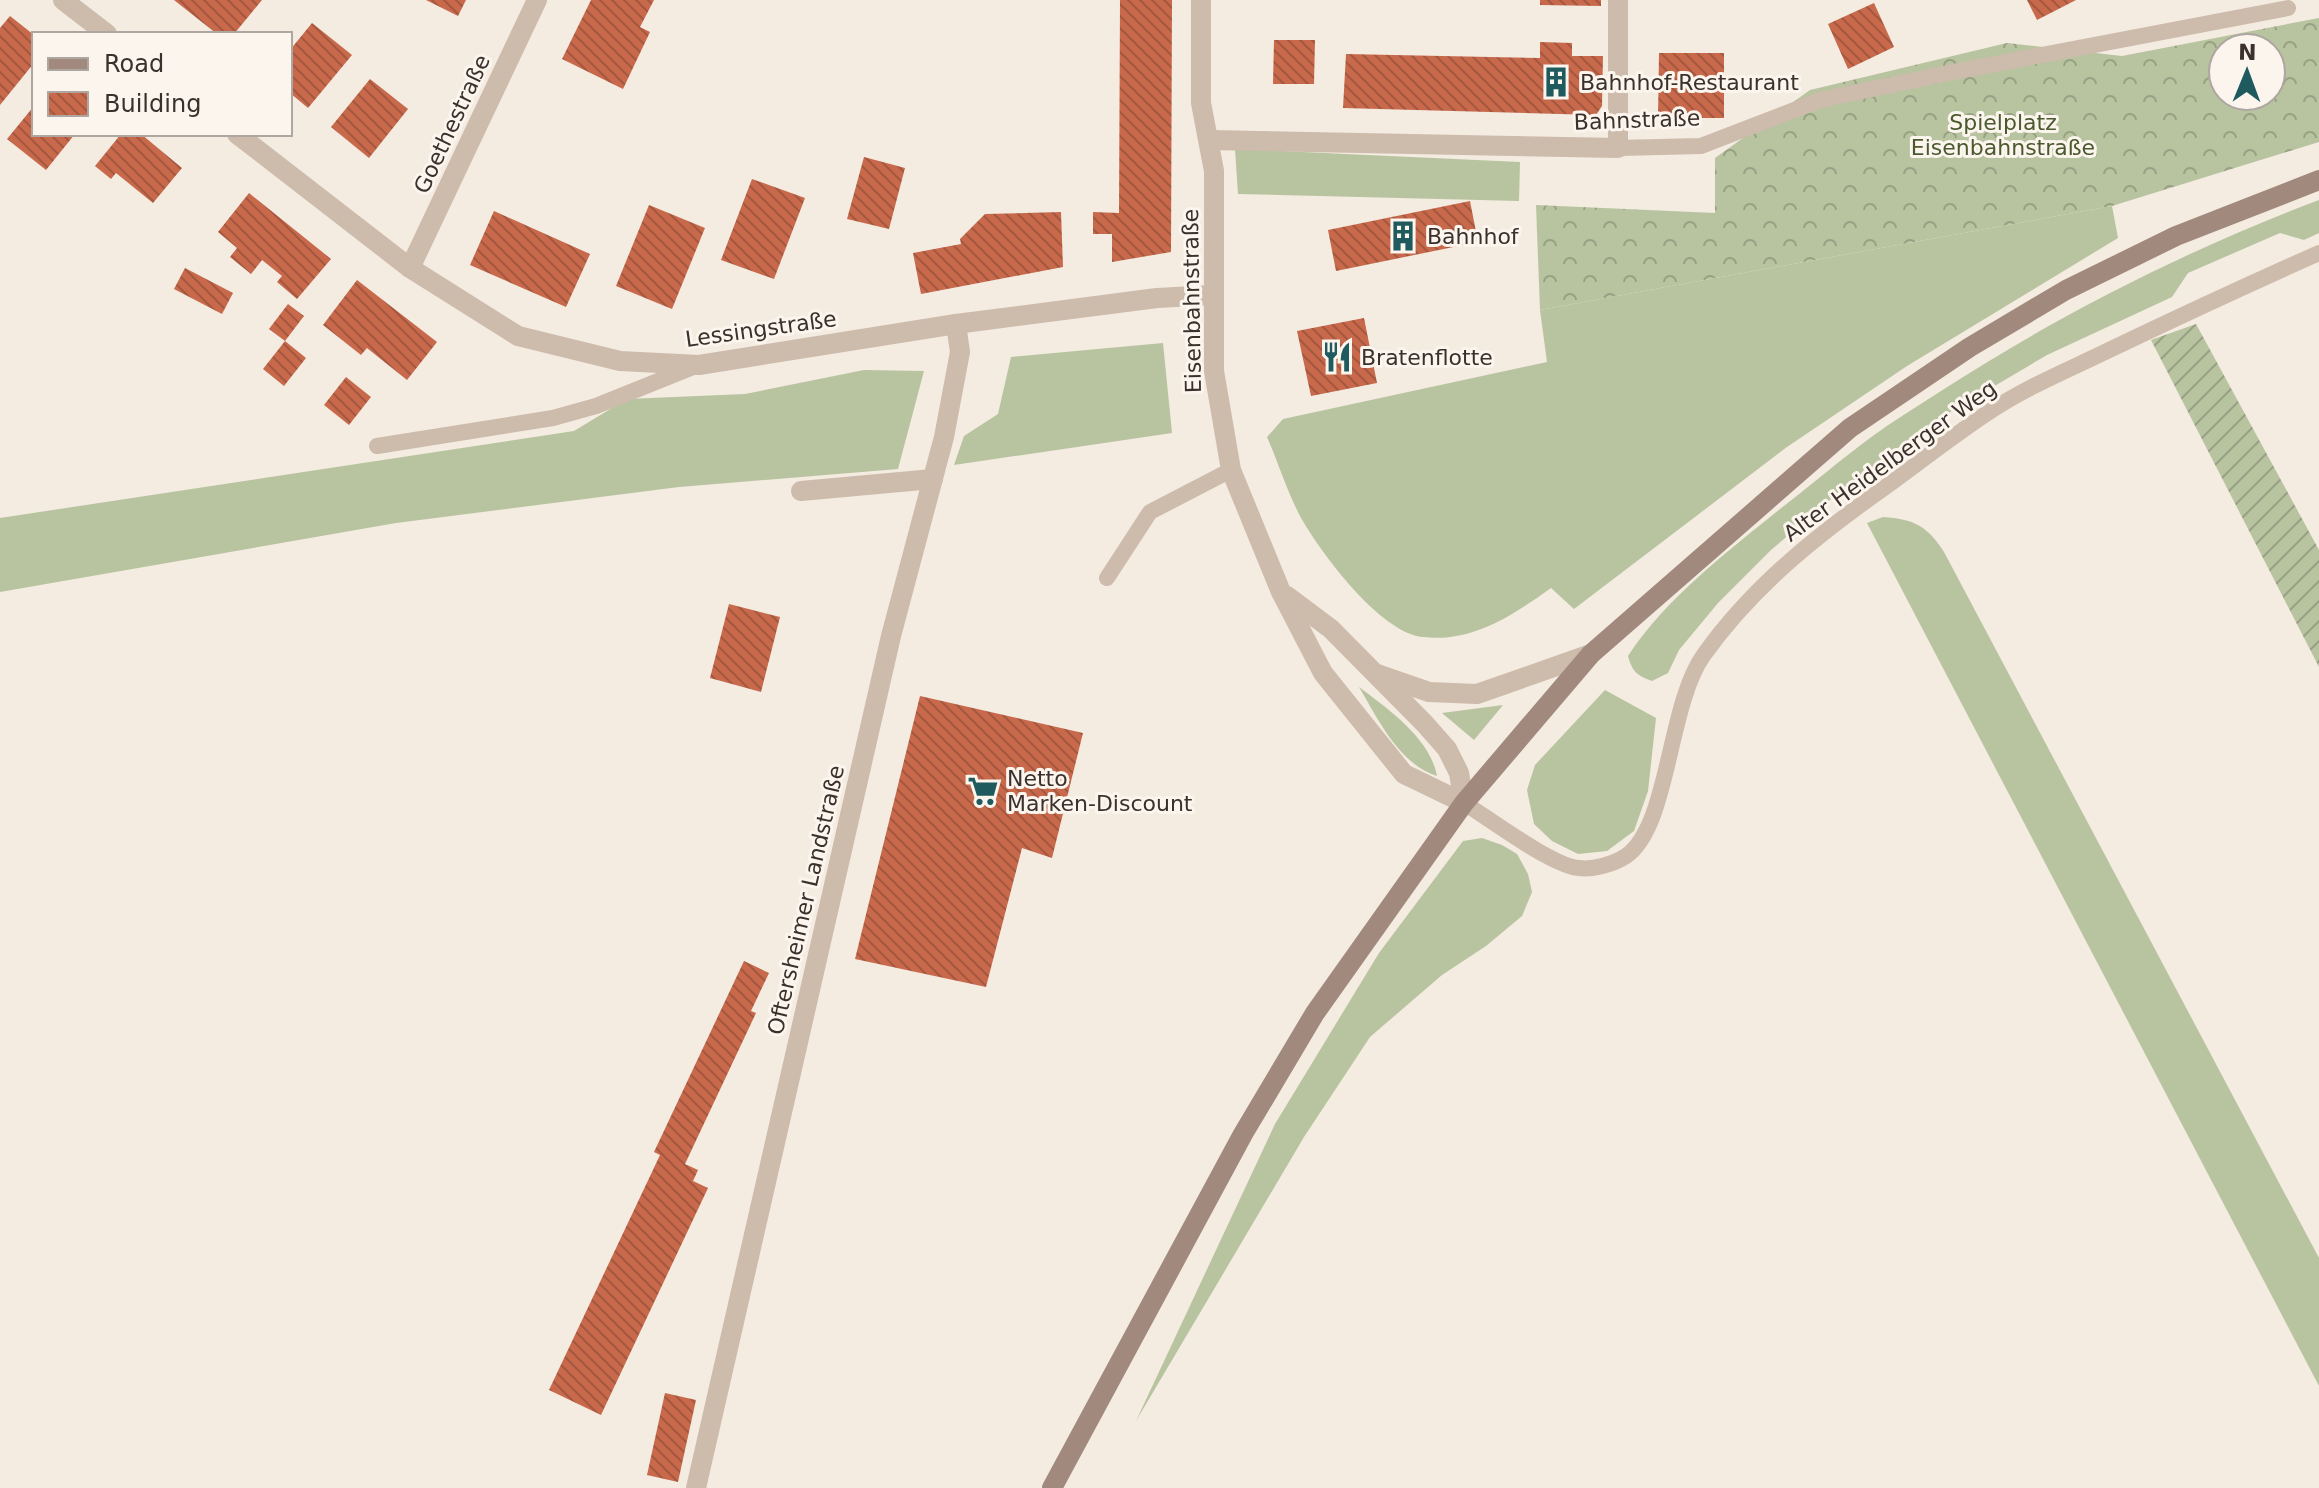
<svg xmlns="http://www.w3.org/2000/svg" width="2319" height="1488" viewBox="0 0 2319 1488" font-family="'DejaVu Sans',sans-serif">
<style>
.grass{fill:#b8c4a0}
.forest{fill:url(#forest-crowns);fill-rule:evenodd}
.garden{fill:url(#garden-furrows)}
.building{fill:url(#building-back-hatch)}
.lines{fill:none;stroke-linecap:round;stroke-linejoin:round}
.service{stroke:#cdbbac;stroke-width:16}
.minor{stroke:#cdbbac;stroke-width:20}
.secondary{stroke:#a18a7d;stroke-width:20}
.labels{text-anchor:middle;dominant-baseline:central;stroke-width:6;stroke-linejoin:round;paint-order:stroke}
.poi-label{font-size:22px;fill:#3b302b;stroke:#fbf5ee;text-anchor:start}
.street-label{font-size:22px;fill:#3b302b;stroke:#fbf5ee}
.park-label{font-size:22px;fill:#4a5a2e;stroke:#fbf5ee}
</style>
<defs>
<pattern id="forest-crowns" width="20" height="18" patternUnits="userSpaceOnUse" patternTransform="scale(2)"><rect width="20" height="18" fill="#b8c4a0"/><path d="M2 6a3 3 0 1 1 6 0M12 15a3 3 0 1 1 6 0" fill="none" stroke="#97a083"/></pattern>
<pattern id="garden-furrows" width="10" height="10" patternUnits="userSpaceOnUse" patternTransform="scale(2)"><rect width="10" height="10" fill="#b8c4a0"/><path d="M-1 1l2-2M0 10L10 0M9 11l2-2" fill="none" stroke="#97a083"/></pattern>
<pattern id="building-back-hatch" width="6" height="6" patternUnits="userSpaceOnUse" patternTransform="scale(2)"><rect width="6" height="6" fill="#c8694b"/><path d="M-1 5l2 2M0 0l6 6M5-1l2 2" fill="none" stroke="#a4573f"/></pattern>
</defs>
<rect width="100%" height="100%" fill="#f4ebe1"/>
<g class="grass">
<path d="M 1235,149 L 1520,162 L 1519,201 L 1238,194 Z"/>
<path d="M 2319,200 L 2319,233 L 2304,240 L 2280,233 L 2188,273 L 2172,297 L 2047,355 L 1930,424 L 1843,489 L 1771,550 L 1718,603 L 1679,650 L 1668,673 L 1652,681 C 1637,676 1632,671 1628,656 C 1667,597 1726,553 1780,509 C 1810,486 1840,460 1870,438 C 1893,421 1918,406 1941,391 C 2060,314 2187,250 2319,200 Z"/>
<path d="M 2112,206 L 2118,238 L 1907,366 L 1787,447 L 1574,609 L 1551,588 C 1513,615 1472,643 1423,637 C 1380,633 1320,552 1300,516 C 1287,491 1278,462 1267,437 L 1283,419 L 1547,362 L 1540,310 Z"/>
<path d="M 1163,343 L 1172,433 L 954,465 L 964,436 L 998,414 L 1011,357 Z"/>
<path d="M 864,370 L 924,371 L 898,469 L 679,487 L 396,523 L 0,592 L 0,518 L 574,431 L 627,399 L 745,394 Z"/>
<path d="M 1883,517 C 1914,519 1927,526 1944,552 L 2319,1258 L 2319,1386 L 1867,523 Z"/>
<path d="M 1359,687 C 1388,709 1430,738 1437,776 C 1399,764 1378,719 1359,687 Z"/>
<path d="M 1605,690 L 1656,718 L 1648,791 L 1634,831 L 1607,851 L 1578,854 L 1552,841 L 1534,824 L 1527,790 L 1535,765 Z"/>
<path d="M 1503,705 L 1474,740 L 1442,713 Z"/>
<path d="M 1482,838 L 1502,845 L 1517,854 L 1528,874 L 1532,892 L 1522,916 L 1486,946 L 1442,975 L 1370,1037 L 1304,1137 L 1136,1421 L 1275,1124 L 1379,953 L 1463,841 Z"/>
</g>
<path class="forest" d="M 2319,18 L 2319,142 L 2112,206 L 1540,310 L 1536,205 L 1715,213 L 1715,158 L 1810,90 L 2007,43 L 2122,56 ZM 2223,48 L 2271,48 L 2271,96 L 2223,96 Z"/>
<path class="garden" d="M 2196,324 L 2319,550 L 2319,667 L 2151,340 Z"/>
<g class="building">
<path d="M 174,0 L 262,0 L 234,34 L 217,34 Z"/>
<path d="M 426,0 L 466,0 L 458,16 Z"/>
<path d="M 591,0 L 654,0 L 640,27 L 650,32 L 623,89 L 562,59 Z"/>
<path d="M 1120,0 L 1172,0 L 1171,252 L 1112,262 L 1112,234 L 1093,234 L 1093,212 L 1119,213 Z"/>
<path d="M 1540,0 L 1601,0 L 1601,6 L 1540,5 Z"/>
<path d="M 2027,0 L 2076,0 L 2037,20 Z"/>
<path d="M 1874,3 L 1894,47 L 1848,69 L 1828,24 Z"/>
<path d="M 10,16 L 34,35 L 34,63 L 0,105 L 0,28 Z"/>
<path d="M 312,23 L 352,55 L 308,108 L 290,93 L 290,50 Z"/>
<path d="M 1274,40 L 1315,40 L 1314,84 L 1273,84 Z"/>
<path d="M 1540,42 L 1572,43 L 1572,56 L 1603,56 L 1602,106 L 1596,115 L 1343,108 L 1346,54 L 1540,58 Z"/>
<path d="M 1659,53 L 1724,53 L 1724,118 L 1658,118 Z"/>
<path d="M 370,79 L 408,109 L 369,158 L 331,127 Z"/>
<path d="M 34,106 L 34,134 L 75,134 L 46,170 L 7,139 Z"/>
<path d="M 121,134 L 141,134 L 182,168 L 153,203 L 116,173 L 111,179 L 95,166 Z"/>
<path d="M 864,157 L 905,168 L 889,229 L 847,219 Z"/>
<path d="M 752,179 L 805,198 L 774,279 L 721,260 Z"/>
<path d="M 249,193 L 331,259 L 297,299 L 277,282 L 282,276 L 262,260 L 251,274 L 230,257 L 237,248 L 218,232 Z"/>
<path d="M 1470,201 L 1478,242 L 1336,271 L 1328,230 Z"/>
<path d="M 649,205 L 705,228 L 672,309 L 616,286 Z"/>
<path d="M 494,211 L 590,254 L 566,307 L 470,265 Z"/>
<path d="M 1061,212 L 1063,267 L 921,294 L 913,253 L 961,244 L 960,239 L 985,214 Z"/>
<path d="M 185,268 L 233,293 L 222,314 L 174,289 Z"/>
<path d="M 357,280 L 437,342 L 407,380 L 367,348 L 361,355 L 323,325 Z"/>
<path d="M 288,304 L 304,316 L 285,341 L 269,329 Z"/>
<path d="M 1364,318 L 1377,383 L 1311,396 L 1297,331 Z"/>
<path d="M 285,341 L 306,358 L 284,386 L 263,369 Z"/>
<path d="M 346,377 L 371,397 L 349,425 L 324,405 Z"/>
<path d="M 729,604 L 780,617 L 761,692 L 710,678 Z"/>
<path d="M 920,696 L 1083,733 L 1052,858 L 1022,848 L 986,987 L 855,959 Z"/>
<path d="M 744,961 L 769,973 L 751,1011 L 756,1013 L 685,1164 L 698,1170 L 693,1181 L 708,1188 L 601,1415 L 549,1390 L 660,1155 L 654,1152 Z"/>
<path d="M 665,1393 L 696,1400 L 678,1482 L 647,1475 Z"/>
</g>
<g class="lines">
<g class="service">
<path d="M 1618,148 L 1701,146 L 1820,100 L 1953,72 L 2288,8"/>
<path d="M 377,446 L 553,418 L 596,406 L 693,367"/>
<path d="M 1107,578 L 1150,512 L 1231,470"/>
<path d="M 1464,803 C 1490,819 1552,866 1579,868 C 1593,870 1614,864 1626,856 C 1669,827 1668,706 1703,656 C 1752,587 1816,536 1884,488 C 1920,462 1955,434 1992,410 C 2027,387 2068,370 2105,352 C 2176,318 2247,285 2319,253"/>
</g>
<g class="minor">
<path d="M 63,0 L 107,34"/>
<path d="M 1201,0 L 1201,103 L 1214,171 L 1214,371 L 1231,470 L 1281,592 L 1323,673 L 1404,774 L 1464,803"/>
<path d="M 237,134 L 410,268 L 518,336 L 620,361 L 699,365 L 956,324 L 1157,298 L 1213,295"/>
<path d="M 1210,140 L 1618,148 L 1618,0"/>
<path d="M 410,268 L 537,0"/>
<path d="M 801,491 L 933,479"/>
<path d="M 1287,596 L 1331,629 L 1425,724 L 1447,749 L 1459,773 L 1464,803"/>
<path d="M 1377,674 L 1429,692 L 1477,694 L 1591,654"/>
<path d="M 696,1488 L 891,636 L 944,437 L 960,352 L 956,324"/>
</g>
<path class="secondary" d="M 1052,1488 L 1243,1134 L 1315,1013 L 1464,803 L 1591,654 L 1850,428 L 1970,347 L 2066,290 L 2176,236 L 2319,180"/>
</g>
<defs>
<g id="building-bare" transform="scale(2.4)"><path d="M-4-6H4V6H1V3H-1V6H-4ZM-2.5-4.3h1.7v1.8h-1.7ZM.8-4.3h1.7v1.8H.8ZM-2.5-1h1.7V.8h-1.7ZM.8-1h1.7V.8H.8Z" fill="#1f5a5e" stroke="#fbf5ee" stroke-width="2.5" paint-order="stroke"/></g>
<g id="restaurant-bare" transform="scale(2.4)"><path d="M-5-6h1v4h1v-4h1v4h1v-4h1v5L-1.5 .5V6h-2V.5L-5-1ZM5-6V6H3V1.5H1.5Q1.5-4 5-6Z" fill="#1f5a5e" stroke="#fbf5ee" stroke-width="2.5" paint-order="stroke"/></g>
<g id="supermarket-bare" transform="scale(2.4)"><path d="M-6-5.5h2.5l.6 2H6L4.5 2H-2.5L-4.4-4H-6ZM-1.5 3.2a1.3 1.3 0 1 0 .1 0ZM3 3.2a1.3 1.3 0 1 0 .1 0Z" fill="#1f5a5e" stroke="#fbf5ee" stroke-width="2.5" paint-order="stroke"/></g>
</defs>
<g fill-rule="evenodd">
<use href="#building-bare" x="1556" y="82"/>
<use href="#building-bare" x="1403" y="236"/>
<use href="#restaurant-bare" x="1337" y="357"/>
<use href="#supermarket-bare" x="983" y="791"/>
</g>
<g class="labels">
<g class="poi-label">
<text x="1580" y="82">Bahnhof-Restaurant</text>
<text x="1427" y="236">Bahnhof</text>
<text x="1361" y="357">Bratenflotte</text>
<text x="1007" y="778">Netto<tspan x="1007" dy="25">Marken-Discount</tspan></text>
</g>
<g class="street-label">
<text transform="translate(1637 120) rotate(-2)">Bahnstraße</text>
<text transform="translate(452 124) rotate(-65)">Goethestraße</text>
<text transform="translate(1192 301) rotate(-91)">Eisenbahnstraße</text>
<text transform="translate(761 329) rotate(-8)">Lessingstraße</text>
<text transform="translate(1890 461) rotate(-36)">Alter Heidelberger Weg</text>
<text transform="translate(806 900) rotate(-77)">Oftersheimer Landstraße</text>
</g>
<g class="park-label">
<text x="2003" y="122">Spielplatz<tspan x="2003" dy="25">Eisenbahnstraße</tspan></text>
</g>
</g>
<rect x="32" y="32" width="260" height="104" fill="#fbf5ee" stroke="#aea6a0" stroke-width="2"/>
<rect x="48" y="58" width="40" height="12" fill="#a18a7d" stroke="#aea6a0" stroke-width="2"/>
<text x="104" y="72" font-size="24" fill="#3b302b">Road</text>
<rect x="48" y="92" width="40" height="24" fill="url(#building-back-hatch)" stroke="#aea6a0" stroke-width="2"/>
<text x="104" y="112" font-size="24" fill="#3b302b">Building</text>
<g transform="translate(2247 72) rotate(1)"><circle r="38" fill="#fbf5ee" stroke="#aea6a0" stroke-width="2"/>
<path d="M0-6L14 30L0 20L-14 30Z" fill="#1f5a5e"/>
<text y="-12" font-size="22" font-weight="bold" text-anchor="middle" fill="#3b302b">N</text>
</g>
</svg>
